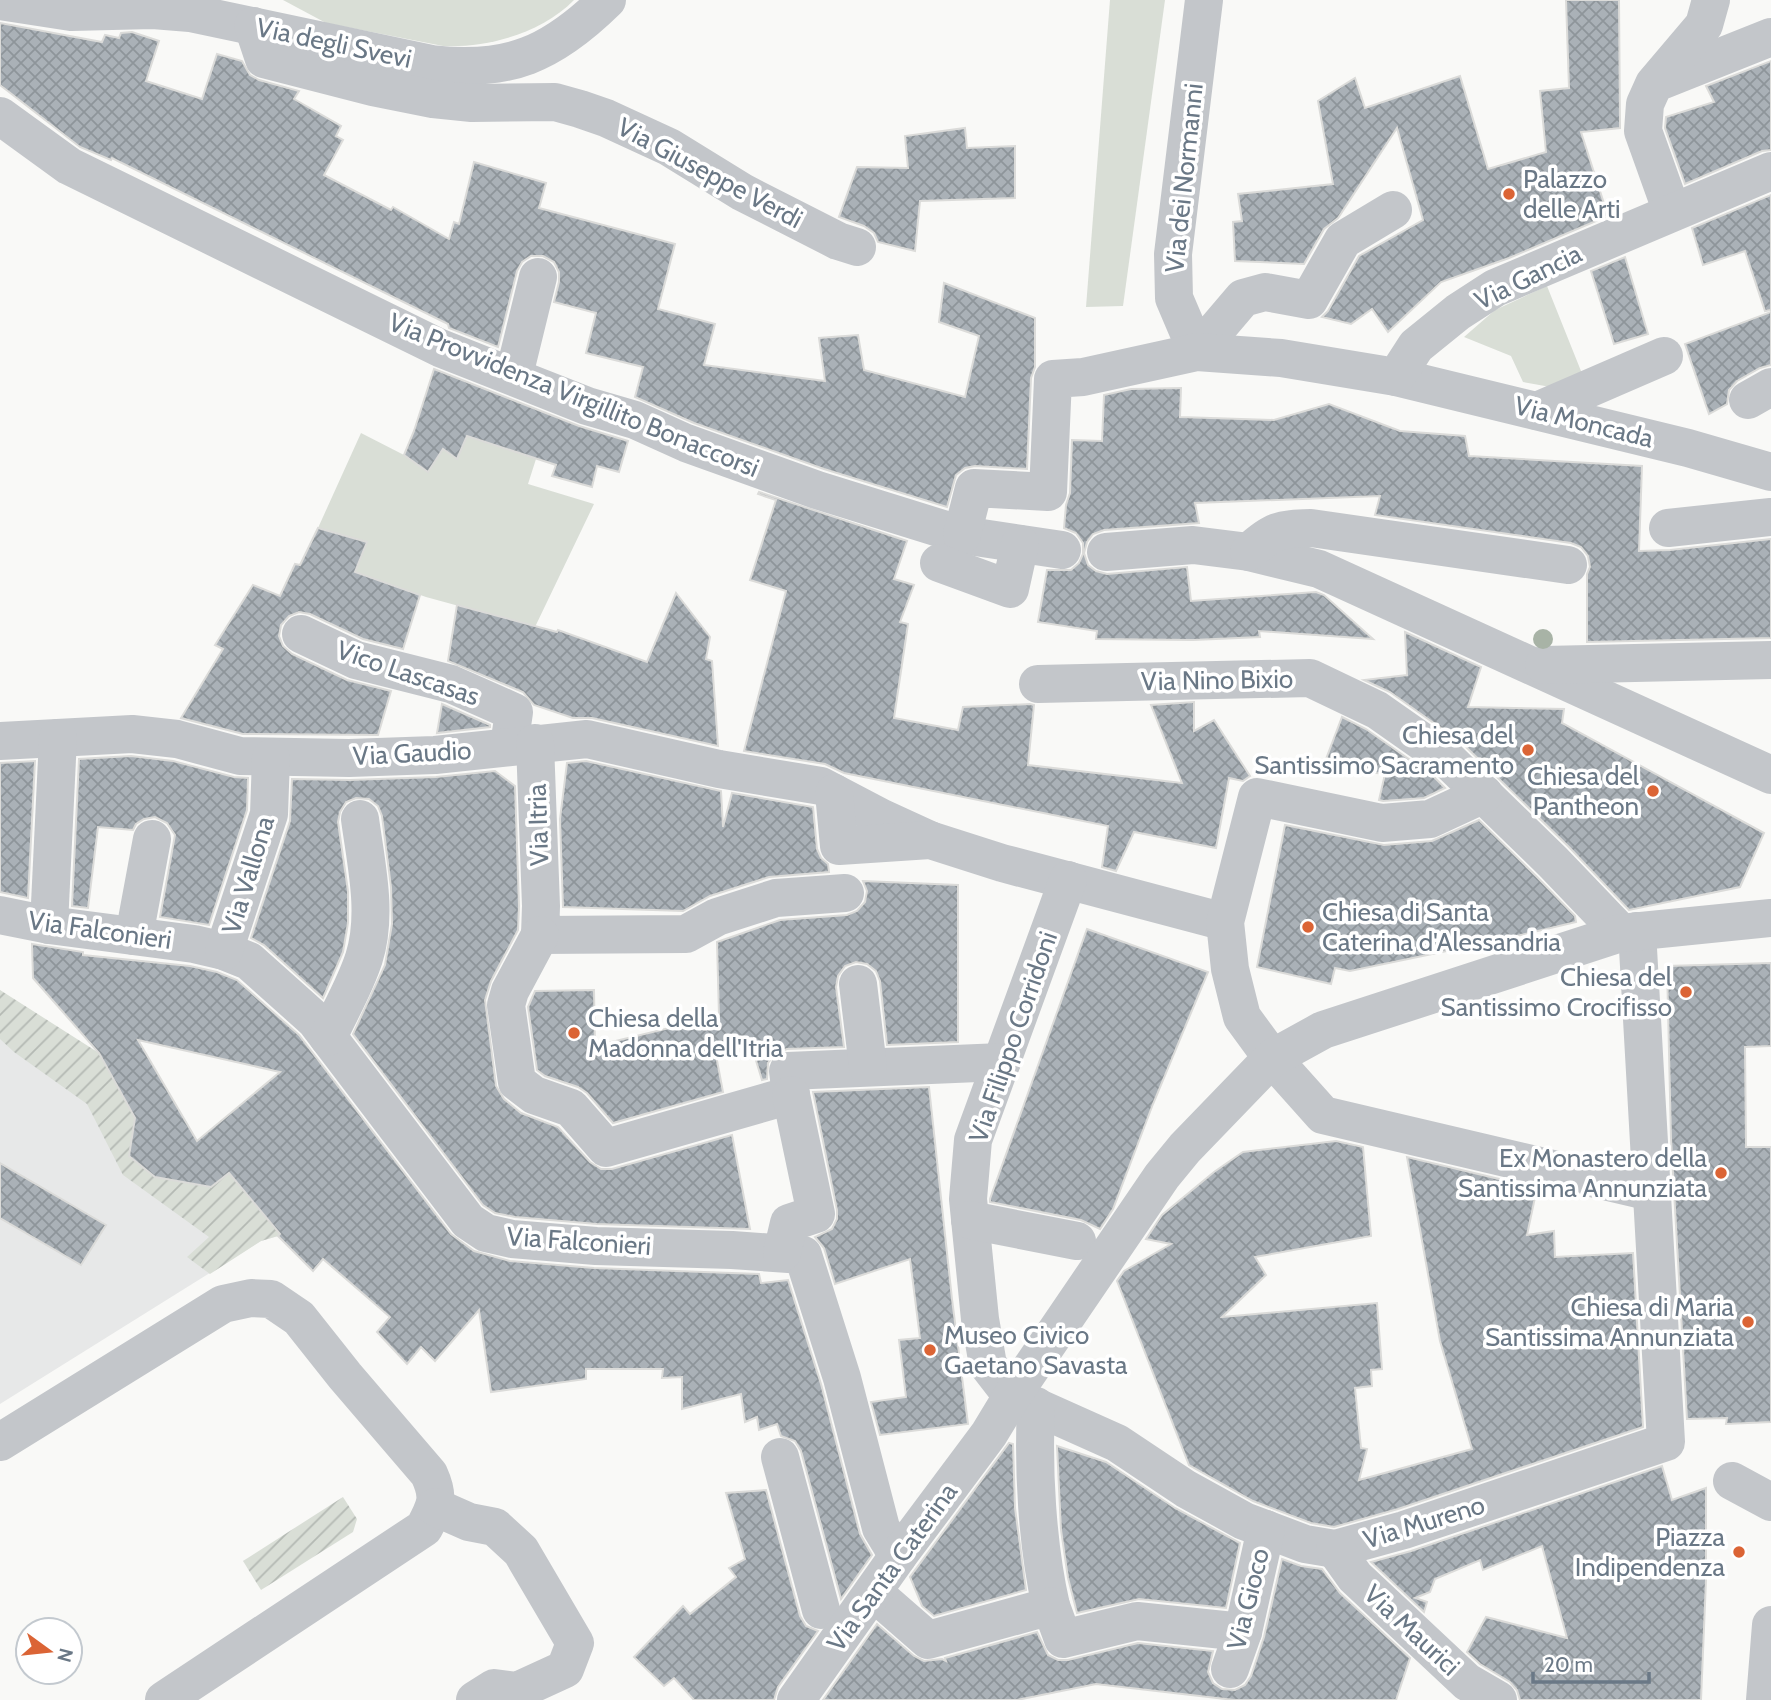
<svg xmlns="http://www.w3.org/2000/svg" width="1771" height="1700" viewBox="0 0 1771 1700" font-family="Cabin,sans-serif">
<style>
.built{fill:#e7e8e8}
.grass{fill:#d9ded6}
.garden{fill:url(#garden-furrows)}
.building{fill:url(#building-cross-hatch);stroke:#dbdbd9;stroke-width:2;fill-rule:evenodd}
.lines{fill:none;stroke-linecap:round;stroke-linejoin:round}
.minor{stroke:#c3c6ca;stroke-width:38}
.tree{fill:#a8b3a6}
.poi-dot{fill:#db6435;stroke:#fff;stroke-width:2.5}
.labels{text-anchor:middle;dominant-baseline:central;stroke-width:7;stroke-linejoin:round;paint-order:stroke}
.street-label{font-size:26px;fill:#6a7886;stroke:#fff}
.poi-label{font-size:26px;fill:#6a7886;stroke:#fff;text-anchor:end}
</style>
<defs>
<pattern id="garden-furrows" width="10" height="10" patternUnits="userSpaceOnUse" patternTransform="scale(1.75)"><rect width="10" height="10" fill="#d9ded6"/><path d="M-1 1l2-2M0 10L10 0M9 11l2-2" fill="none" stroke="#b4b9b3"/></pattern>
<pattern id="building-cross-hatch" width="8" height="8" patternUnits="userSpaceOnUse" patternTransform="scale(1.75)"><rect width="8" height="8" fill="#aab1b7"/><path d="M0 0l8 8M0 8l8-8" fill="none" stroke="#8e959a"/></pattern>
</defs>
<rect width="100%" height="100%" fill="#f9f9f7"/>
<path class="built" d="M 0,990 L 135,1118 L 129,1156 L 155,1177 L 211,1187 L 248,1157 L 278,1236 L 261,1241 L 0,1404 Z"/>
<g class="grass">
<path d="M 283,0 L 574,0 C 542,33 488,48 443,46 L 326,23 Z"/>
<path d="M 1110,0 L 1165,0 L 1123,306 L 1086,307 Z"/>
<path d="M 1547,286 L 1583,376 L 1556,388 L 1523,382 L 1511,356 L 1464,337 L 1495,310 Z"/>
<path d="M 361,433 L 404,455 L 428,472 L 443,449 L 457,458 L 467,436 L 536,459 L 528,484 L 594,504 L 535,627 L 426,597 L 355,572 L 367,542 L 318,528 Z"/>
</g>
<g class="garden">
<path d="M 0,990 L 99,1053 L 135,1118 L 129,1156 L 155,1177 L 211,1187 L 229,1173 L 303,1212 L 278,1236 L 261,1241 L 210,1274 L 187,1257 L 209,1237 L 123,1175 L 87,1104 L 14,1052 L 0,1039 Z"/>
<path d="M 343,1497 L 357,1519 L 353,1532 L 261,1590 L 243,1561 Z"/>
</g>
<g class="building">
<path d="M 1566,0 L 1619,0 L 1620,128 L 1581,132 L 1608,216 L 1509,258 L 1441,282 L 1388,332 L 1372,309 L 1351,324 L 1322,317 L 1328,311 L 1359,256 L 1423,220 L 1397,128 L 1338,218 L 1324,229 L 1304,264 L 1235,261 L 1233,222 L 1242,221 L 1238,194 L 1333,184 L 1318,101 L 1355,78 L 1365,108 L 1460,76 L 1488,169 L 1546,152 L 1540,91 L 1569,88 Z"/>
<path d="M 0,23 L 102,42 L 105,35 L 119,38 L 121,33 L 132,32 L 159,41 L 146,81 L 202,99 L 217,54 L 242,61 L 250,75 L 259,80 L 299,91 L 294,99 L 341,126 L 336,136 L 343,140 L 324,175 L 391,210 L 393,207 L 449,239 L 454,222 L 459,224 L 474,162 L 546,183 L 539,208 L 675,244 L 658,309 L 715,324 L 704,365 L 825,381 L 819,338 L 858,335 L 864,370 L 965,397 L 979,336 L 939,322 L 944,283 L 1035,318 L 1035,367 L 1031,378 L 1027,469 L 975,466 L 965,468 L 956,475 L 947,507 L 824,469 L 694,423 L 635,397 L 643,367 L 586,353 L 596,313 L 554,302 L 559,282 L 559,272 L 554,262 L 543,256 L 531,256 L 522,262 L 517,271 L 498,347 L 449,328 L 448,324 L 112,158 L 111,160 L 80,147 L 0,85 Z"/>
<path d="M 1771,61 L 1771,150 L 1762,151 L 1685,184 L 1665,128 L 1666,117 L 1714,102 L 1706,86 Z"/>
<path d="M 965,128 L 967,148 L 1015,146 L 1015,198 L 920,201 L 915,251 L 878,242 L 874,233 L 864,226 L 839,217 L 857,167 L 908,168 L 905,136 Z"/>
<path d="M 1771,195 L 1771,310 L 1765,311 L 1745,251 L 1703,265 L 1692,228 Z"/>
<path d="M 1625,257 L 1648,334 L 1614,344 L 1591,271 Z"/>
<path d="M 1771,312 L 1771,365 L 1760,368 L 1737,381 L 1729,390 L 1727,404 L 1709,414 L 1685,344 Z"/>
<path d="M 434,369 L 579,426 L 628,441 L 619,472 L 597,466 L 592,487 L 552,476 L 556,465 L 467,436 L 457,459 L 443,449 L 428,472 L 404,455 L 414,431 Z"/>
<path d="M 1181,388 L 1180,417 L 1274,420 L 1329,404 L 1400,431 L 1465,436 L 1469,456 L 1642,466 L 1639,551 L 1670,550 L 1771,539 L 1771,638 L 1587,642 L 1587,574 L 1590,567 L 1588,556 L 1581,547 L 1571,543 L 1375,515 L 1380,496 L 1195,503 L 1199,523 L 1104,530 L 1093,534 L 1087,542 L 1084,553 L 1088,565 L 1096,571 L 1107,574 L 1187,567 L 1191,601 L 1316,592 L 1324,595 L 1373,639 L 1259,631 L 1260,637 L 1193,640 L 1096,639 L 1097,631 L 1038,622 L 1047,570 L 1071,570 L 1079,563 L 1083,554 L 1083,543 L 1076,533 L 1064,528 L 1066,505 L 1070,493 L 1072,440 L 1102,441 L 1104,395 L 1131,389 Z"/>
<path d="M 759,492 L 907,541 L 894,579 L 914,585 L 900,622 L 908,624 L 894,718 L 958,730 L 963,707 L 1030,704 L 1034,705 L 1028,765 L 1182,783 L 1151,705 L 1194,702 L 1194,731 L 1214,720 L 1250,776 L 1243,781 L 1229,778 L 1216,848 L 1134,832 L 1116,871 L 1102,867 L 1108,826 L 844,773 L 825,764 L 744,751 L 786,591 L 750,580 L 776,500 L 758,494 Z"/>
<path d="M 318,528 L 367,542 L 355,572 L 420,595 L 403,649 L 363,639 L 310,614 L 299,612 L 289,616 L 281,625 L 279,636 L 283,646 L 292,654 L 347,680 L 391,691 L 378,735 L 243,734 L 181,718 L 223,649 L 215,645 L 253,585 L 280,596 L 295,564 L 300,565 Z"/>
<path d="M 676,593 L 710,637 L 706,659 L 712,661 L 718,746 L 592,718 L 573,718 L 534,705 L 523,692 L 448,661 L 457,605 L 557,632 L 558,630 L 647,662 Z"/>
<path d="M 1405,632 L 1481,667 L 1468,707 L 1564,709 L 1562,723 L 1764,833 L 1740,887 L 1629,910 L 1568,846 L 1462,743 L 1390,692 L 1364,680 L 1407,675 Z"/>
<path d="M 442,704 L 490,725 L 490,727 L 437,733 Z"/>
<path d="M 1342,717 L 1366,729 L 1433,776 L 1445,788 L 1424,798 L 1383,801 L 1379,800 L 1385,774 L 1323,767 Z"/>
<path d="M 131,756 L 173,761 L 234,777 L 248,778 L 247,810 L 209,925 L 160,917 L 175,835 L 167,823 L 155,817 L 144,819 L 136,824 L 133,830 L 98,827 L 88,908 L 72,906 L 79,759 Z"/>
<path d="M 35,761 L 28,898 L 0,892 L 0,763 Z"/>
<path d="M 586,761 L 721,791 L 723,827 L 732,793 L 813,807 L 817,849 L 821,858 L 828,864 L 829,872 L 769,877 L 710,896 L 683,911 L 563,907 L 560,819 L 567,763 Z"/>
<path d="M 495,771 L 515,786 L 519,906 L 518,930 L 491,981 L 485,1000 L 496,1086 L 504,1099 L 521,1113 L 558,1127 L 590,1162 L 601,1169 L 612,1169 L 732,1135 L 750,1229 L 597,1224 L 515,1217 L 495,1213 L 483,1205 L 353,1034 L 385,965 L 392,924 L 391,887 L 382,816 L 378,806 L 369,799 L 356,798 L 346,802 L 340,812 L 338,822 L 348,891 L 348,923 L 343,952 L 323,998 L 264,945 L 251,938 L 290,821 L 292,779 L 350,780 L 436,777 Z"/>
<path d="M 1479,820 L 1537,877 L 1575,916 L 1576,922 L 1500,940 L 1350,971 L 1335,968 L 1331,984 L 1257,967 L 1285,825 L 1384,845 L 1432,841 Z"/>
<path d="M 863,881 L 958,885 L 958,1042 L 887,1045 L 880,981 L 876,971 L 867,964 L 856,962 L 845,966 L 838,976 L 836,987 L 844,1047 L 787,1049 L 776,1053 L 768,1063 L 767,1079 L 762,1080 L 750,1041 L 715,1050 L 723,1092 L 613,1123 L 587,1093 L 578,1087 L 545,1076 L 537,1070 L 528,1007 L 535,991 L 594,990 L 595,1046 L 719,1016 L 717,942 L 780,920 L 847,915 L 857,911 L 865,902 L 867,891 Z"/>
<path d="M 1087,929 L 1208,972 L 1153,1104 L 1113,1209 L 1100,1229 L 1081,1220 L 990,1202 L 990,1199 Z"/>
<path d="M 32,944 L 83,952 L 83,955 L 190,966 L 217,972 L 237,980 L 299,1035 L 451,1234 L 474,1251 L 510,1261 L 594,1268 L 759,1274 L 761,1283 L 788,1280 L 821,1384 L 860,1534 L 872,1555 L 841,1599 L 801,1451 L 795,1441 L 781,1436 L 777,1424 L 759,1430 L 757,1417 L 745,1422 L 741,1394 L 682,1409 L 682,1377 L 662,1378 L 663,1369 L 586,1369 L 586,1379 L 491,1392 L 479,1310 L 435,1361 L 421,1347 L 407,1364 L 377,1332 L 390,1317 L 323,1259 L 313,1271 L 278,1236 L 280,1234 L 229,1173 L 211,1187 L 155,1177 L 129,1156 L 135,1118 L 99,1053 L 33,978 ZM 138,1040 L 280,1072 L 197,1141 Z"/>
<path d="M 1771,963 L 1771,1046 L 1745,1047 L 1746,1147 L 1771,1147 L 1771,1422 L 1726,1424 L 1727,1418 L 1687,1419 L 1671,1138 L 1667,966 Z"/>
<path d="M 929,1087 L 952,1299 L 968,1424 L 880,1435 L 871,1402 L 906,1397 L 899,1340 L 920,1338 L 910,1259 L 835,1284 L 824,1248 L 815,1237 L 832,1229 L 837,1219 L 837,1210 L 813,1092 Z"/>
<path d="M 1336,1141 L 1363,1147 L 1371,1236 L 1255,1257 L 1266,1275 L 1222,1317 L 1377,1303 L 1382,1369 L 1371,1370 L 1372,1386 L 1355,1388 L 1361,1448 L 1367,1449 L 1359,1480 L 1472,1449 L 1440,1341 L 1407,1157 L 1537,1188 L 1527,1235 L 1554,1231 L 1555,1257 L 1633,1253 L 1643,1427 L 1398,1509 L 1334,1527 L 1311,1523 L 1253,1501 L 1189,1465 L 1117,1281 L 1124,1271 L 1171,1244 L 1146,1239 L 1162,1215 L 1214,1172 L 1243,1152 Z"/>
<path d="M 0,1163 L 106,1225 L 81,1265 L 0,1218 Z"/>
<path d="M 1009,1443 L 1013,1444 L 1015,1508 L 1026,1590 L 934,1616 L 922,1606 L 910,1577 Z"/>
<path d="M 1057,1446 L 1106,1462 L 1175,1508 L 1240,1543 L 1226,1608 L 1139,1599 L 1077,1613 L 1068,1578 L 1061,1530 Z"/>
<path d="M 1662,1466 L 1672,1500 L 1706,1488 L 1706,1580 L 1701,1700 L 1520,1700 L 1517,1690 L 1510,1682 L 1480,1664 L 1467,1652 L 1486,1617 L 1567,1638 L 1542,1546 L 1483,1570 L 1480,1560 L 1435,1579 L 1430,1592 L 1415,1598 L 1427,1602 L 1424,1612 L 1371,1562 L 1411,1551 Z"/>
<path d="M 766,1490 L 800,1616 L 806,1626 L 818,1631 L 778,1687 L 774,1700 L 694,1700 L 674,1678 L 664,1686 L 634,1657 L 683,1606 L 690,1614 L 736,1577 L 729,1568 L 745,1559 L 726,1493 Z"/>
<path d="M 1282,1559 L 1301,1566 L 1322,1569 L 1340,1593 L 1410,1658 L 1396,1700 L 1234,1700 L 1096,1684 L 1017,1700 L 823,1700 L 877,1624 L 914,1656 L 924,1661 L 942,1659 L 946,1661 L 945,1658 L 1037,1632 L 1048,1655 L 1058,1660 L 1068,1660 L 1138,1643 L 1213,1651 L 1208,1672 L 1213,1683 L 1222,1689 L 1235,1690 L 1245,1685 L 1251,1676 L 1264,1637 Z"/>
</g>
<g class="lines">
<g class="minor">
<path d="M 1204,0 L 1173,254 L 1174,298 L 1197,352 L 1243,298 L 1265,292 L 1309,300 L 1343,240 L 1393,210"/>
<path d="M 0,1 L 71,12 L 153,10 L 190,13 L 432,64 C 509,73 552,54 607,0"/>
<path d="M 253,26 L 264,59 L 373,87 L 433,99 L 472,103 L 555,102 L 580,109 L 606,118 L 669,147 L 742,192 L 838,241 L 857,247"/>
<path d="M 1663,80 L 1771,37"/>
<path d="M 0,116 L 69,166 L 440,348 L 587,406 L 635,420 L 686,443 L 817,490 L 962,535 L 1062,550"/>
<path d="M 1672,212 L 1643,131 L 1645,104 L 1654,84 L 1704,25 L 1711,0"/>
<path d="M 514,375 L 538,277"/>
<path d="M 1396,377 L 1688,448 L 1771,472"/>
<path d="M 1748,400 L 1771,387"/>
<path d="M 1537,411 L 1664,356"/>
<path d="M 1668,528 L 1771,517"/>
<path d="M 962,535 L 974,488 L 1048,492 L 1053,379 L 1083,377 L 1197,352 L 1281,358 L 1396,377 L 1416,346 L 1458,312 L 1495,288 L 1771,171"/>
<path d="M 1106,552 L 1193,545 L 1249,552 L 1319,569 L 1771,775"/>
<path d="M 1249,552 C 1273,530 1279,529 1311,528 L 1568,565"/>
<path d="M 939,563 L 1010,589 L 1020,544"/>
<path d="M 301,634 L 356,660 L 451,684 L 514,712 L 509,746"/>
<path d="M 1544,665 L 1771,660"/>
<path d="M 1038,684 L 1310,678 L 1377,710 L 1447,759 L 1553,862 L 1621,933"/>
<path d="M 0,741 L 132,734 L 177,739 L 240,756 L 349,758 L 435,755 L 587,739 L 719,769 L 821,786 L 882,818 L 930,840"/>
<path d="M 535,743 L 541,906 L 540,935 L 686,934 L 717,917 L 776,898 L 845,893"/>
<path d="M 834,793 L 839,846 L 930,840 L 1002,863 L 1225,922"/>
<path d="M 1484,794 L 1430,819 L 1382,823 L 1257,797 L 1225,922 L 1230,969 L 1242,1017 L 1272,1058 L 1323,1115 L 1651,1192"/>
<path d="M 1068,880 L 973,1140 L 968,1199 L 980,1319 L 988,1365 L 1012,1396 L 1117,1443 L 1186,1489 L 1244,1521 L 1305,1544 L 1335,1549 L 1404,1530 L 1666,1442 L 1637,931"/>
<path d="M 0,915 L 49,925 L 194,944 L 224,951 L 249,961 L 315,1020 L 468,1221 L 486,1233 L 512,1239 L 596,1246 L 732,1250 L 803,1255 L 842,1378 L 881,1528 L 898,1556"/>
<path d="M 49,925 L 58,738"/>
<path d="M 540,935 L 510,991 L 506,1005 L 517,1082 L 534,1095 L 571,1108 L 606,1148 L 791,1095 L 788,1071 L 1002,1062"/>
<path d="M 134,936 L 152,839"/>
<path d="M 224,951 L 269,814 L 271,758"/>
<path d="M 858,984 L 868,1067"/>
<path d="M 328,1037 C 340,1011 355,986 364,958 C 378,914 366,864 360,819"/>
<path d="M 970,1220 L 1077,1241"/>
<path d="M 782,1253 L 789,1223 L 816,1214 L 791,1095"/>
<path d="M 1036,1406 C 1033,1469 1037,1544 1051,1606"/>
<path d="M 0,1442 L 223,1304 L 251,1298 L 271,1299 L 299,1318 L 345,1376 L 429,1474 C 440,1498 436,1505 424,1528 L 164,1700"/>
<path d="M 780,1457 L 821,1610"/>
<path d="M 1732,1481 L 1771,1502"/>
<path d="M 435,1507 L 469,1522 L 495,1527 L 521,1551 L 575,1643 L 565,1669 L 517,1691 L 494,1688 L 475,1700"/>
<path d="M 1335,1549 L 1355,1577 L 1467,1682 L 1498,1700"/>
<path d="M 873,1592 L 928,1640 L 1051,1606 L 1063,1639 L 1137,1621 L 1243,1632"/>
<path d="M 1230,1669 L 1243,1632 L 1266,1529"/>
<path d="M 796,1700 L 898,1556 L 989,1434 L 1012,1396 L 1162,1176 L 1185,1148 L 1272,1058 L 1323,1030 L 1621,933 L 1771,918"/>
<path d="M 1765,1700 L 1771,1625"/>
</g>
</g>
<circle class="tree" cx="1543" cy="639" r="10"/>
<g class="poi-dot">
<circle cx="1509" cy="194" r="7"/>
<circle cx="1528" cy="750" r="7"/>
<circle cx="1653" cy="791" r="7"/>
<circle cx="1308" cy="927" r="7"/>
<circle cx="1686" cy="992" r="7"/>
<circle cx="574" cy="1033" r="7"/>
<circle cx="1721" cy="1173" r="7"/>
<circle cx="1748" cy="1322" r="7"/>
<circle cx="930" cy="1350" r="7"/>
<circle cx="1739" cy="1552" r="7"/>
</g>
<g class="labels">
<g class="street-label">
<text transform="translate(334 43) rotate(12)">Via degli Svevi</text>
<text transform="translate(710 173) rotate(28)">Via Giuseppe Verdi</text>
<text transform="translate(1184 178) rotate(-84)">Via dei Normanni</text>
<text transform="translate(1528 277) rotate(-26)">Via Gancia</text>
<text transform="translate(574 395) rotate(22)">Via Provvidenza Virgillito Bonaccorsi</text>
<text transform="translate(1584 422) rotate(14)">Via Moncada</text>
<text transform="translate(408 673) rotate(19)">Vico Lascasas</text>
<text transform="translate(1217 680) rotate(-1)">Via Nino Bixio</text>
<text transform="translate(412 753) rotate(-3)">Via Gaudio</text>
<text transform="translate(538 825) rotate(-92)">Via Itria</text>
<text transform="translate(248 875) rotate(-73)">Via Vallona</text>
<text transform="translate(100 930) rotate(8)">Via Falconieri</text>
<text transform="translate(1013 1037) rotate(-71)">Via Filippo Corridoni</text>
<text transform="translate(579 1241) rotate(4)">Via Falconieri</text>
<text transform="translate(1424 1522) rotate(-17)">Via Mureno</text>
<text transform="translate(892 1567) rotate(-54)">Via Santa Caterina</text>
<text transform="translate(1248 1599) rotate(-76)">Via Gioco</text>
<text transform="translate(1412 1630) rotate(43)">Via Maurici</text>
</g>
<g class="poi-label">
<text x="1523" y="179" text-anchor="start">Palazzo<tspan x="1523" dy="30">delle Arti</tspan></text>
<text x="1514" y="735">Chiesa del<tspan x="1514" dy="30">Santissimo Sacramento</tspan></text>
<text x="1639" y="776">Chiesa del<tspan x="1639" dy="30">Pantheon</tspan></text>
<text x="1322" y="912" text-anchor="start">Chiesa di Santa<tspan x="1322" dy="30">Caterina d'Alessandria</tspan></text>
<text x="1672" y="977">Chiesa del<tspan x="1672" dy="30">Santissimo Crocifisso</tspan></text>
<text x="588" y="1018" text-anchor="start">Chiesa della<tspan x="588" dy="30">Madonna dell'Itria</tspan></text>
<text x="1707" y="1158">Ex Monastero della<tspan x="1707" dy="30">Santissima Annunziata</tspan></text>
<text x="1734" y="1307">Chiesa di Maria<tspan x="1734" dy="30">Santissima Annunziata</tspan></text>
<text x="944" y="1335" text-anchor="start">Museo Civico<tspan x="944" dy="30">Gaetano Savasta</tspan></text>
<text x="1725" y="1537">Piazza<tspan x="1725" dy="30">Indipendenza</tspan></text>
</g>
</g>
<g transform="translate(49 1651) rotate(105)"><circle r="33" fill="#ffffff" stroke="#c3c9cf" stroke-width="2"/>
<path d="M0-5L12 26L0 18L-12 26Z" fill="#db6435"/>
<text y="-10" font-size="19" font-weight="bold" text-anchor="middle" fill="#6a7886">N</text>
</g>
<path d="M1533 1672v10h116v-10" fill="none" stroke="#6a7886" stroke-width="3.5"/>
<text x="1544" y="1672" font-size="21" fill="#6a7886" stroke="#ffffff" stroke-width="5" paint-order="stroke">20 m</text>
</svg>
